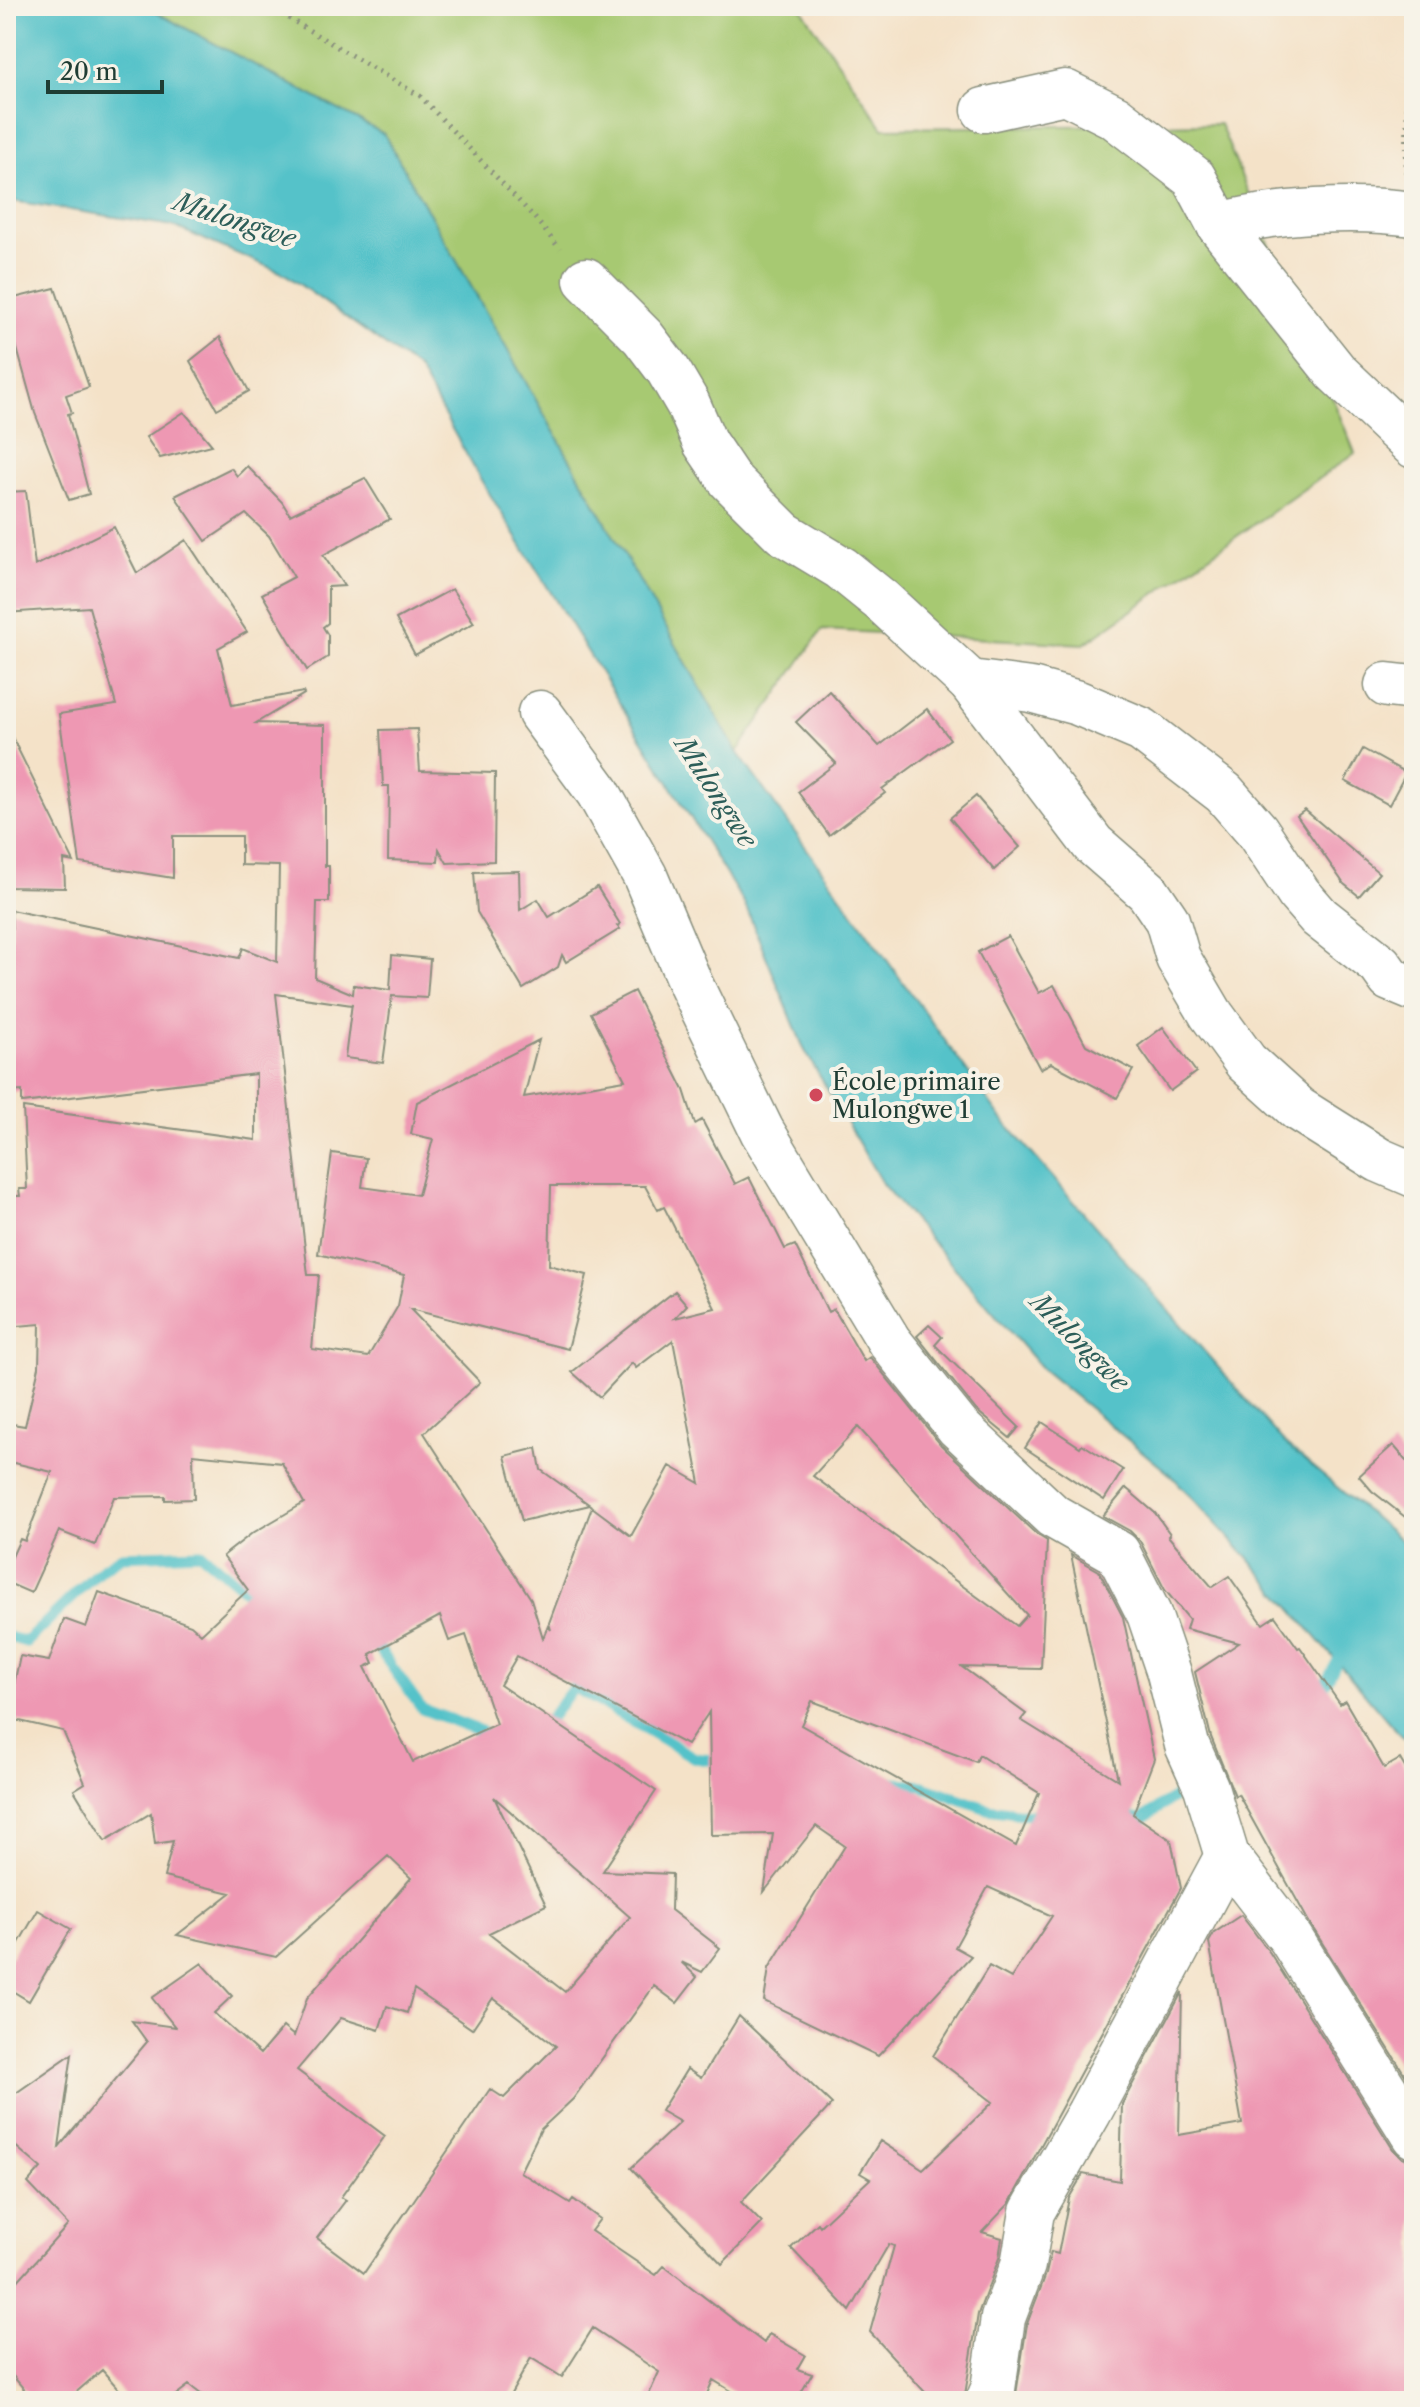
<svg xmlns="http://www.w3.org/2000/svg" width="1420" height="2407" viewBox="0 0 1420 2407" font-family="'Libre Caslon Text',serif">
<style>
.green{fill:#a7c972;stroke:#638353;stroke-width:2}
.water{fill:#54c2c9;stroke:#3a807e;stroke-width:2}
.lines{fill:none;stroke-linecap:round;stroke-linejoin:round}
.stream{stroke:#54c2c9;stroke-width:11}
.building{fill:#ee98b3;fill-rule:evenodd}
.minor-casing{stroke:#8a907e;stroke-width:47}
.path{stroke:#8a907e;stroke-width:5;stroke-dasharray:2 6;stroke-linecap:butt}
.minor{stroke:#fff;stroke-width:44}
.poi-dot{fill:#d1495b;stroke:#f7f3e8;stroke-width:3}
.labels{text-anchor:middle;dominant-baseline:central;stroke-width:8;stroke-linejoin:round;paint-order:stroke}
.poi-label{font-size:24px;fill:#1f3d34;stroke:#f7f3e8;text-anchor:start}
.water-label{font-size:26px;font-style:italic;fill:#2c5e59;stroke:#f7f3e8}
</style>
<rect width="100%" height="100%" fill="#f7f3e8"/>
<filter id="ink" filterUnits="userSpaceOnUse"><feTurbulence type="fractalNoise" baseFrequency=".0125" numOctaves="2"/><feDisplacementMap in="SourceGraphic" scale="16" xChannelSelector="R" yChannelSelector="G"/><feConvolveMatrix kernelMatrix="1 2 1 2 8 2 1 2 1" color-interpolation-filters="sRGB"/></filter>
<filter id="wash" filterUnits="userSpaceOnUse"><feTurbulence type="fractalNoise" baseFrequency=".006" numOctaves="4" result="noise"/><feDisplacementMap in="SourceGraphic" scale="32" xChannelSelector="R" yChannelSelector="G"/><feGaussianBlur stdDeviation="1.8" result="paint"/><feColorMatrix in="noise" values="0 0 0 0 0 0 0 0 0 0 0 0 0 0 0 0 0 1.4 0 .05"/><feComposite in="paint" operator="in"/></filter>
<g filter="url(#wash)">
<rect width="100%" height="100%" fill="#f4e2c8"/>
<path class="green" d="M 144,6 L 800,6 L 883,128 L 1220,124 L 1355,453 L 1084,644 L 822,630 L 737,752 L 384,134 Z"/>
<path class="water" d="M 6,6 L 144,6 L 384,134 L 737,752 L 1000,1117 L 1285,1444 L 1414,1551 L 1414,1747 L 1394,1728 L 1248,1558 L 1172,1476 L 1043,1370 L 883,1185 L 804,1049 L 745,905 L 481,480 L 418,369 L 285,274 L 173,226 L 6,200 Z"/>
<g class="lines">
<g class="stream">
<path d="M 6,1636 L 26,1642 L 101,1569 L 122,1556 L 201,1553 L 258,1601"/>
<path d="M 369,1640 L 372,1639 L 422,1709 L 491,1735"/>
<path d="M 1320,1694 L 1344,1649"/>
<path d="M 541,1730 L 574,1687 L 695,1758 L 723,1762"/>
<path d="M 891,1782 L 923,1786 L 988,1809 L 1045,1817"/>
<path d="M 1130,1817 L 1141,1820 L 1193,1784"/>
</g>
</g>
<g id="blocks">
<g class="building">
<path d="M 55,288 L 89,387 L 66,395 L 72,413 L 68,414 L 89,494 L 69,500 L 35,413 L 13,334 L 6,336 L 6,300 Z"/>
<path d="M 220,337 L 249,391 L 217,409 L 190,361 Z"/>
<path d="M 184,412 L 212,445 L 160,458 L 146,437 Z"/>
<path d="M 247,466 L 282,502 L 290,515 L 365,478 L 390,519 L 323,555 L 344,586 L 328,587 L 328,623 L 323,627 L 328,635 L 328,657 L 307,670 L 262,594 L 294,577 L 269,536 L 246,514 L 206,541 L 175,496 L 231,468 L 237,476 Z"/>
<path d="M 26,491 L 35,566 L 114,527 L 137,573 L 186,540 L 247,632 L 218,648 L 232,705 L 303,692 L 304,694 L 256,723 L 325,725 L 325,866 L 329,866 L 329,902 L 317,902 L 315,978 L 353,994 L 354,985 L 390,990 L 392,955 L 430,959 L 427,998 L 392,996 L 383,1063 L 345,1058 L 352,1003 L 352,1005 L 276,994 L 308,1275 L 319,1275 L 312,1349 L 368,1357 L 398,1306 L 404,1275 L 318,1254 L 332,1153 L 366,1158 L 362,1187 L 418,1195 L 433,1139 L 411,1134 L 417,1102 L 539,1040 L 524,1097 L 625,1080 L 591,1013 L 634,991 L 684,1090 L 695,1124 L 702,1120 L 735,1184 L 749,1177 L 785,1249 L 795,1245 L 828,1312 L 834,1309 L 864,1361 L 870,1357 L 941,1445 L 1036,1534 L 1047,1541 L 1041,1669 L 962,1667 L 1026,1714 L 1021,1720 L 1118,1780 L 1071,1555 L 1099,1571 L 1123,1617 L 1154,1759 L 1133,1814 L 1171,1840 L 1181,1888 L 1009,2204 L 982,2232 L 1002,2238 L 999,2258 L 978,2314 L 964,2401 L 933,2401 L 870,2332 L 894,2246 L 889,2244 L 850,2311 L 791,2248 L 818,2223 L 820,2226 L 870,2179 L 860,2173 L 880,2141 L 923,2169 L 993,2102 L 933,2056 L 989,1966 L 1011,1978 L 1052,1916 L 988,1887 L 955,1947 L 971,1956 L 878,2056 L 764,2001 L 769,1968 L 845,1846 L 816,1826 L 764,1892 L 773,1834 L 711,1835 L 709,1712 L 687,1745 L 517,1656 L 500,1685 L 656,1791 L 603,1871 L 672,1874 L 671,1910 L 720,1948 L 702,1972 L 681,1962 L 697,1977 L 677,2003 L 654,1986 L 573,2099 L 541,2129 L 520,2172 L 570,2203 L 573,2199 L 600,2219 L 591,2231 L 656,2275 L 664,2266 L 764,2343 L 769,2334 L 805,2355 L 797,2369 L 812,2374 L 796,2401 L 748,2401 L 713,2380 L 704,2401 L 646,2401 L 659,2372 L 593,2328 L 562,2377 L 531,2358 L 507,2401 L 210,2401 L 189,2385 L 168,2401 L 129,2401 L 102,2370 L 66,2401 L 34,2401 L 6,2368 L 6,2294 L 68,2225 L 28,2183 L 41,2168 L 6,2138 L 6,2100 L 72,2054 L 59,2147 L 147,2042 L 132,2021 L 175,2027 L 152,1998 L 202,1963 L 232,1996 L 214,2013 L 260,2054 L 283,2027 L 294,2036 L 307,1998 L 411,1878 L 388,1856 L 276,1957 L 177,1935 L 231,1893 L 164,1877 L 173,1841 L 155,1844 L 151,1813 L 105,1841 L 74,1790 L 85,1783 L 63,1731 L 7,1718 L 20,1656 L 49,1661 L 64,1619 L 86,1627 L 99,1592 L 191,1625 L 201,1634 L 248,1590 L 223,1556 L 251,1534 L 304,1503 L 282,1463 L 193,1454 L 194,1499 L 165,1500 L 165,1496 L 114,1497 L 95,1545 L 59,1531 L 31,1593 L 8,1583 L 10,1579 L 6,1577 L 6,1570 L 20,1539 L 25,1541 L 52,1472 L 6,1461 L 6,1423 L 25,1426 L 39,1367 L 40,1324 L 6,1327 L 6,1196 L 20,1196 L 19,1189 L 27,1189 L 23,1108 L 256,1140 L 256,1074 L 22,1103 L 22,1091 L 8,1092 L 6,1051 L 11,1051 L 6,937 L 12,937 L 11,910 L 239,958 L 243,948 L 277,962 L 279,866 L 241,865 L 241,836 L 173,836 L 173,878 L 80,863 L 59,714 L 116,705 L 89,607 L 6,613 L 6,492 ZM 551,1186 L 645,1186 L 658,1210 L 664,1207 L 715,1308 L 675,1318 L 687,1305 L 675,1291 L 572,1372 L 600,1397 L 632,1363 L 636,1368 L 673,1340 L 700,1483 L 670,1466 L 631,1536 L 592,1507 L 549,1623 L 551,1630 L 548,1626 L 543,1638 L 531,1599 L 424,1433 L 480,1382 L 410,1309 L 568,1349 L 587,1275 L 549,1265 ZM 858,1427 L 1027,1615 L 1017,1626 L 813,1476 ZM 440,1616 L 449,1641 L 466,1635 L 496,1724 L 413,1762 L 365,1667 L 374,1663 L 370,1654 ZM 812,1701 L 976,1762 L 979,1755 L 1039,1793 L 1016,1846 L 801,1725 ZM 494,1797 L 630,1917 L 565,1992 L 489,1933 L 546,1905 ZM 414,1989 L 472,2029 L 493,1998 L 556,2046 L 504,2098 L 490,2089 L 364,2273 L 317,2238 L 346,2200 L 341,2197 L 385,2136 L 297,2070 L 341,2018 L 379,2030 L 387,2006 L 407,2013 Z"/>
<path d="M 452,589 L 474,623 L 415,655 L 396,619 Z"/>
<path d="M 829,691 L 879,746 L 927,709 L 950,739 L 882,789 L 885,793 L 829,835 L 798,792 L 836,763 L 796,722 Z"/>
<path d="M 7,727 L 74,862 L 64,860 L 65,888 L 9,887 L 7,857 L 14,857 Z"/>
<path d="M 417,729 L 420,771 L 495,773 L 494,861 L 447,863 L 439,849 L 438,862 L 388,860 L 389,786 L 383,786 L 380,730 Z"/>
<path d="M 1363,749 L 1406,773 L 1389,805 L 1345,781 Z"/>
<path d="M 976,796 L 1020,847 L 994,870 L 950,818 Z"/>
<path d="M 1305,810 L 1379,873 L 1359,896 L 1344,884 L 1297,816 Z"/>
<path d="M 519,871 L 520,910 L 538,899 L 549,917 L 597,887 L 620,924 L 617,926 L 620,929 L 566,962 L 562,955 L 558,967 L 523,989 L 477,912 L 474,872 Z"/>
<path d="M 1008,936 L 1039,993 L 1054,985 L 1086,1045 L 1133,1070 L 1117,1098 L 1051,1063 L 1040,1069 L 978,952 Z"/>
<path d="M 1163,1027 L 1196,1072 L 1170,1091 L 1138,1046 Z"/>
<path d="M 929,1325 L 942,1337 L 935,1345 L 1019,1427 L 1010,1438 L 976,1410 L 917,1336 Z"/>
<path d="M 1042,1422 L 1080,1447 L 1082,1444 L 1123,1470 L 1104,1500 L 1025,1448 Z"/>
<path d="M 1393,1445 L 1414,1469 L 1414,1524 L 1372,1491 L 1359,1476 Z"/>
<path d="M 537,1448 L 541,1470 L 590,1505 L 522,1521 L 505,1456 Z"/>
<path d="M 1126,1488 L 1155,1513 L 1170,1534 L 1168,1536 L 1212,1587 L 1229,1576 L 1263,1624 L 1275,1616 L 1298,1648 L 1300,1647 L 1340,1704 L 1345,1701 L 1384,1768 L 1400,1759 L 1414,1783 L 1414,2089 L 1309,1922 L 1238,1794 L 1235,1796 L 1211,1737 L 1195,1672 L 1239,1643 L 1186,1629 L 1189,1619 L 1165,1590 L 1140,1541 L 1130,1531 L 1103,1516 Z"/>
<path d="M 38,1910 L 71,1929 L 29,2001 L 6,1987 L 6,1965 Z"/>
<path d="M 1241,1915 L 1270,1953 L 1393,2149 L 1402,2158 L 1414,2161 L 1414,2401 L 1015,2401 L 1027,2324 L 1046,2274 L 1051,2252 L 1058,2254 L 1069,2198 L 1083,2174 L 1120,2181 L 1122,2104 L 1182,1992 L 1179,2135 L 1242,2124 L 1209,1942 L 1214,1933 Z"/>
<path d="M 739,2016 L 832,2104 L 741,2202 L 762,2223 L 722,2264 L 631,2168 L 680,2122 L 661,2111 L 687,2069 L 701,2078 Z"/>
</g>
</g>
</g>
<g filter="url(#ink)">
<use href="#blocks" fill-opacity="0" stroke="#8a907e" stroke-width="2"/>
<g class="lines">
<g class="minor-casing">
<g id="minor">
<path d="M 984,110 L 1065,92 L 1115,117 L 1194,178 L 1219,225 L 1336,372 L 1414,446"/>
<path d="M 1219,225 C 1277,210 1355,206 1414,214"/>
<path d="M 586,280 L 643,337 L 668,370 L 688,404 L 705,443 L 730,480 L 783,533 L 841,568 L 882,601 L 970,682 L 1093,844 L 1148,892 L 1167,920 L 1178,958 L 1211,1014 L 1246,1062 L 1298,1109 L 1379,1160 L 1414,1175"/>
<path d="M 970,682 L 1031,690 L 1078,703 L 1142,730 L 1224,793 L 1257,831 L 1299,894 L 1319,917 L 1380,965 L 1390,979 L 1414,989"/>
<path d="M 1387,685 L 1414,688"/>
<path d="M 540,713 L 598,792 L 645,876 L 691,985 L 762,1131 L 889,1341 L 958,1427 L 1053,1516 L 1118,1553 L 1149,1614 L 1169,1673 L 1187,1745 L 1206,1787 L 1227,1856 L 1291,1939 L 1414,2136"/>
<path d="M 988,2401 L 993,2389 L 1003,2318 L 1023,2265 L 1032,2212 L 1089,2113 L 1227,1856"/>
</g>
</g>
<g class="path">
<path d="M 268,6 L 420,96 L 534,217 L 560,249"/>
<path d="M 1406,173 L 1409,6"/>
</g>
<use href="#minor" class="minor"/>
</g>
</g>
<circle class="poi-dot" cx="816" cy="1095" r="8"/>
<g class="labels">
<g class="poi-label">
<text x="832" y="1081">École primaire<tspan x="832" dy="28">Mulongwe 1</tspan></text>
</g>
<g class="water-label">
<text transform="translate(235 220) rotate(18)">Mulongwe</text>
<text transform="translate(716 792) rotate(57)">Mulongwe</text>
<text transform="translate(1080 1342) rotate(45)">Mulongwe</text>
</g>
</g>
<rect width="1420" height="2407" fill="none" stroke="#f7f3e8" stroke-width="32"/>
<path d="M48 80v12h114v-12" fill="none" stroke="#1f3d34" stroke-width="4"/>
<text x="60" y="80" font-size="24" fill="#1f3d34" stroke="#f7f3e8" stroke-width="6" paint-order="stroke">20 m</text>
</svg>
